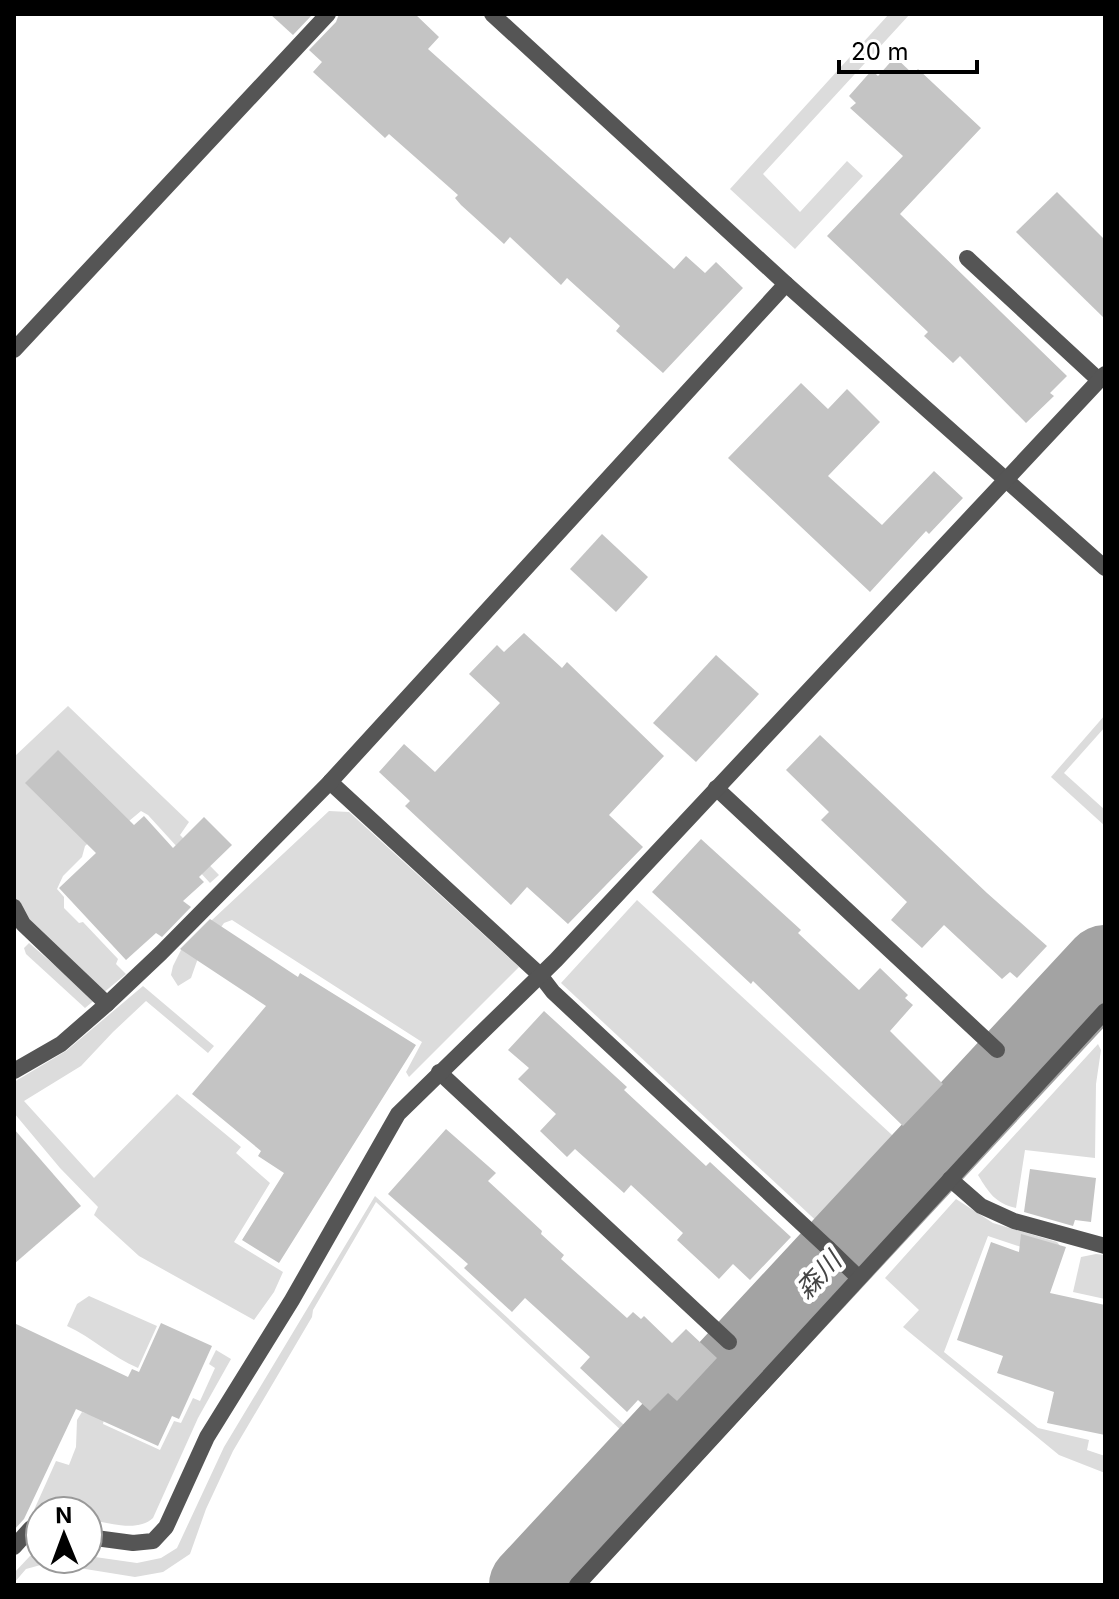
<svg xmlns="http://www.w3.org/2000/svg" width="1119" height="1599" viewBox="0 0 1119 1599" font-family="Inter,'Noto Sans JP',sans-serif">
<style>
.green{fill:#dcdcdc}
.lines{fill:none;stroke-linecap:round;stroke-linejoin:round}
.river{stroke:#a3a3a3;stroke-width:82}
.building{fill:#c4c4c4}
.lane{stroke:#555;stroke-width:16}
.street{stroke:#555;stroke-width:16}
.labels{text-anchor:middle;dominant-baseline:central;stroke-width:8;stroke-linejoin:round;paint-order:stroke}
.water-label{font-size:26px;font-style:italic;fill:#444;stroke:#fff}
</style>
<rect width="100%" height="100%" fill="#fff"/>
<g class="green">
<path d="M 889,14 L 910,14 L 763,174 L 800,212 L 847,161 L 863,176 L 795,249 L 730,189 Z"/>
<path d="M 68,706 L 189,822 L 180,835 L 219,875 L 210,883 L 148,815 L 141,811 L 123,826 L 109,824 L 85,846 L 82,857 L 63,876 L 57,889 L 64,897 L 64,908 L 79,923 L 83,922 L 118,959 L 116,964 L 126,974 L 85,1008 L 26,954 L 24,948 L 29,943 L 66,975 L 14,897 L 14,757 Z"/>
<path d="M 1105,715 L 1105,727 L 1064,773 L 1105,810 L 1105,826 L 1051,777 Z"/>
<path d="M 329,811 L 349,812 L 519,967 L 409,1077 L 406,1072 L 422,1042 L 232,920 L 224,923 L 197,961 L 191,978 L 178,986 L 171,975 L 173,966 L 182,948 Z"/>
<path d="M 637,900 L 917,1158 L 839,1242 L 561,983 Z"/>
<path d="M 1105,937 L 1105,952 L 1022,1042 L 1015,1036 Z"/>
<path d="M 143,986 L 214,1046 L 208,1053 L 146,1001 L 113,1032 L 81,1066 L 24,1101 L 94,1178 L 177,1094 L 241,1147 L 236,1153 L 270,1183 L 234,1242 L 283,1272 L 274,1292 L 254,1320 L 139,1256 L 94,1215 L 98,1207 L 60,1168 L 14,1113 L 14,1082 L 66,1051 Z"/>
<path d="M 1098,1044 L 1101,1050 L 1096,1084 L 1095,1158 L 1025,1150 L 1016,1208 C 995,1203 989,1193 978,1175 Z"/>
<path d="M 375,1196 L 648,1447 L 520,1585 L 510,1585 L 639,1447 L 376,1202 L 313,1310 L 312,1317 L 233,1451 L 206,1509 L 190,1554 L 163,1572 L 135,1577 L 48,1563 L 26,1569 L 14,1583 L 14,1573 L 30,1556 L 40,1553 L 40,1559 L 88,1559 L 88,1556 L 137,1563 L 161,1558 L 177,1548 L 224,1447 Z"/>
<path d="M 956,1199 L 993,1223 L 1057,1242 L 1061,1247 L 1060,1260 L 988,1236 L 944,1352 L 1038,1428 L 1089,1440 L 1087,1450 L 1105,1456 L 1105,1473 L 1059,1455 L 903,1327 L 919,1310 L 885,1278 Z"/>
<path d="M 1096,1254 L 1105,1255 L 1105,1299 L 1073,1292 L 1081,1257 Z"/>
<path d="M 89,1296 L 157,1326 L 138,1368 C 112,1357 93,1338 67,1326 L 77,1304 Z"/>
<path d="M 216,1350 L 231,1359 L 198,1418 L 153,1518 C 137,1533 108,1522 88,1520 L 88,1511 L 34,1510 L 56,1461 L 69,1465 L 76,1447 L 77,1420 L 82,1412 L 104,1419 L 103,1424 L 160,1450 L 174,1421 L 181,1423 L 193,1398 L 200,1401 L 215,1368 L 209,1364 Z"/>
</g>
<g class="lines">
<path class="river" d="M 530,1585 L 1105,966"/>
</g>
<g class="building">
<path d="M 270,14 L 313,14 L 293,35 Z"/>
<path d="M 339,14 L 415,14 L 439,37 L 428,49 L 674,269 L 686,256 L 705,273 L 716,262 L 743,288 L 663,373 L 616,331 L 620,326 L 567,278 L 561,285 L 510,237 L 504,244 L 461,205 L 455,198 L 458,195 L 389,134 L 385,138 L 313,72 L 322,62 L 309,50 L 336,22 Z"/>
<path d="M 895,57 L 913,74 L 918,69 L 981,128 L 900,214 L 1067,376 L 1050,393 L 1054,396 L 1026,423 L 960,356 L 953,363 L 924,336 L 928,332 L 827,236 L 903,156 L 850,108 L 856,103 L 849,96 L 872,70 L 878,76 Z"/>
<path d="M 1057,192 L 1105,240 L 1105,319 L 1016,232 Z"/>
<path d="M 801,383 L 828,409 L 847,389 L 880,422 L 828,476 L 882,525 L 934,471 L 963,498 L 929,534 L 926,531 L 870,592 L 728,458 Z"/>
<path d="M 602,534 L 648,577 L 616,612 L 570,569 Z"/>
<path d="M 524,633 L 562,668 L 567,662 L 664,756 L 609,815 L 643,847 L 568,924 L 527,887 L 511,905 L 405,806 L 410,801 L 379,772 L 404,744 L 435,772 L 500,703 L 469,674 L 497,645 L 504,652 Z"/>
<path d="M 716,655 L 759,694 L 696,762 L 653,723 Z"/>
<path d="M 820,735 L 987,893 L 1047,946 L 1017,978 L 1010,972 L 1002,979 L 944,925 L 922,948 L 891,920 L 907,902 L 821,820 L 829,812 L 786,770 Z"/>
<path d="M 58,750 L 134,825 L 144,816 L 173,848 L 204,817 L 232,845 L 199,877 L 204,882 L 183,901 L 191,907 L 162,937 L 156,933 L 126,960 L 59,888 L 96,853 L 25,783 Z"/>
<path d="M 701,839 L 801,930 L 798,933 L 859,990 L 880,968 L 908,995 L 905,998 L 913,1005 L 890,1031 L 943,1084 L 903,1126 L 753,981 L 751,984 L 652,892 Z"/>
<path d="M 210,919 L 298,977 L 300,973 L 416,1045 L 279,1263 L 242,1240 L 284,1173 L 258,1156 L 261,1151 L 192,1094 L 266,1006 L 180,949 Z"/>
<path d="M 544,1011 L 627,1087 L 624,1090 L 706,1166 L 710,1162 L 791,1237 L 750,1280 L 733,1264 L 719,1279 L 677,1240 L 683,1233 L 631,1185 L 624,1193 L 575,1149 L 567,1157 L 540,1131 L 556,1114 L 518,1079 L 529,1068 L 508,1050 Z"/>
<path d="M 14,1129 L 81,1206 L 14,1264 Z"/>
<path d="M 446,1129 L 496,1173 L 488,1181 L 542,1231 L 541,1234 L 564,1255 L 561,1259 L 627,1318 L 633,1312 L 641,1319 L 644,1316 L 672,1343 L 686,1329 L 717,1358 L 677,1401 L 668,1393 L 650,1411 L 638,1400 L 627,1412 L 580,1368 L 590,1357 L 525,1298 L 512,1312 L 464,1268 L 468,1264 L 388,1194 Z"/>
<path d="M 1030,1169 L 1096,1178 L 1091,1222 L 1075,1220 L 1073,1226 L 1024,1212 Z"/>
<path d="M 1021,1234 L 1066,1247 L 1050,1293 L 1105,1305 L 1105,1435 L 1047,1423 L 1054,1392 L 997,1373 L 1003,1356 L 957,1340 L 991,1242 L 1019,1252 Z"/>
<path d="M 14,1323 L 128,1377 L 132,1369 L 139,1372 L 161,1323 L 212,1346 L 179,1419 L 172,1416 L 158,1446 L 76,1409 L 24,1519 L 14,1530 Z"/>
</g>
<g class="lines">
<g class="lane">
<path d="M 967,258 L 1099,380"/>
<path d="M 330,782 L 540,975 L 553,992 L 828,1248"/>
<path d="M 716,788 L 997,1050"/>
<path d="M 14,907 L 23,924 L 107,1004"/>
<path d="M 14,1071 L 61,1044 L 107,1004 L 161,953 L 330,782 L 786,284"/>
<path d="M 439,1072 L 729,1342"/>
<path d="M 950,1179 L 981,1206 L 1014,1221 L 1105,1246"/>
</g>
<g class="street">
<path d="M 492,14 L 786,284 L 1105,568"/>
<path d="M 14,350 L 328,14"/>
<path d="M 828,1248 L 859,1278"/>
<path d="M 88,1537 L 133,1543 L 153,1541 L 166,1527 L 207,1437 L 292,1300 L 398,1114 L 556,960 L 1105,374"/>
<path d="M 14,1547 L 31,1528 L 40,1530"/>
<path d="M 577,1585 L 1105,1011"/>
</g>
</g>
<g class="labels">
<g class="water-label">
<text transform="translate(818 1275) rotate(-47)">森川</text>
</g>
</g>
<rect width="1119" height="1599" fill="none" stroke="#000000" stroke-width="32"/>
<g transform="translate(64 1535) rotate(359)"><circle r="38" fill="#ffffff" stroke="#999999" stroke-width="2"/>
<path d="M0-6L14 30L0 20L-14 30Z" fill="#000000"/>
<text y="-12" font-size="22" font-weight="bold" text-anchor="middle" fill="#000000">N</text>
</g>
<path d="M839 60v12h138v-12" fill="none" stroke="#000000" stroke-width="4"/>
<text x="851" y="60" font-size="24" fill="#000000" stroke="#ffffff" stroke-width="6" paint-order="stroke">20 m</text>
</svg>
